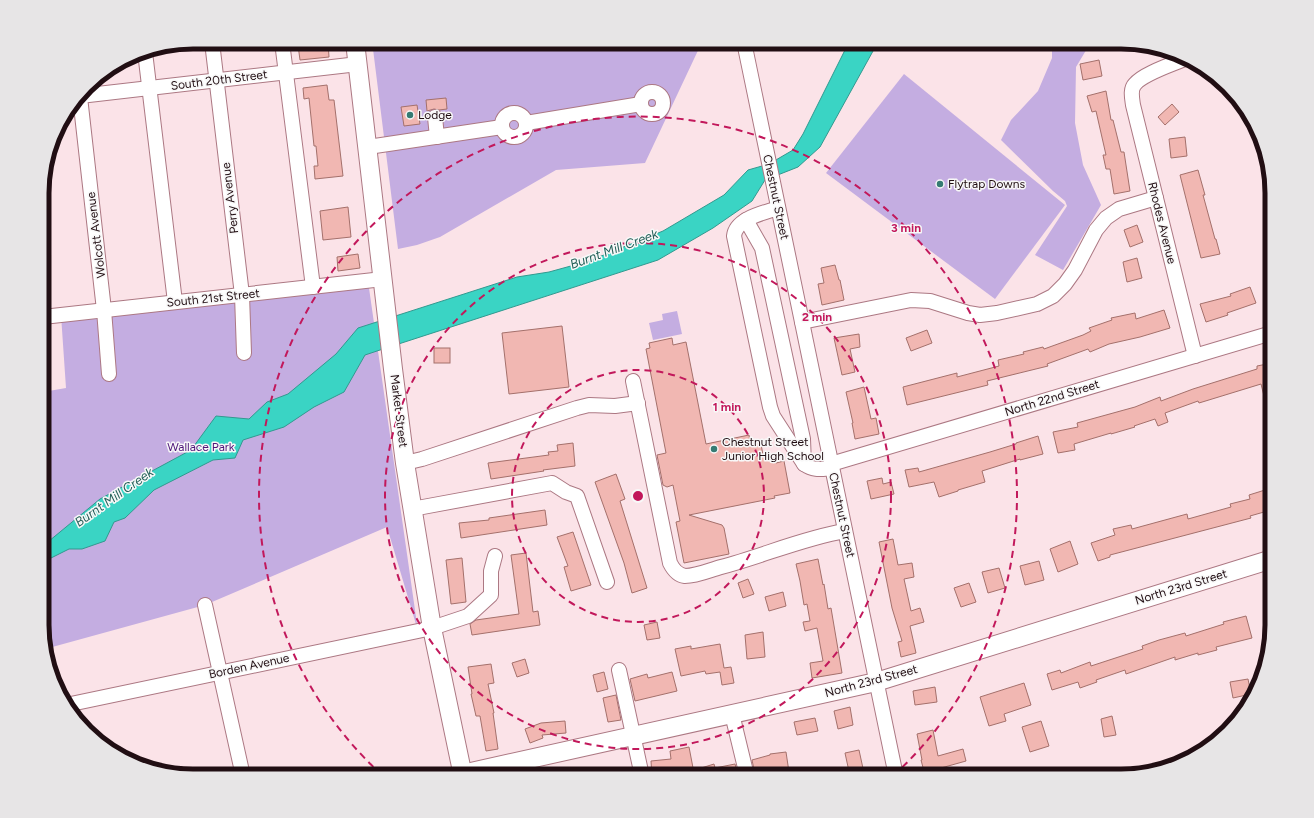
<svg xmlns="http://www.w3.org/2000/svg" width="1314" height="818" viewBox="0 0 1314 818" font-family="Figtree,sans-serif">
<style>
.green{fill:#c4ade1}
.water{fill:#3ad4c4;stroke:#32998f}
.building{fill:#f1b7b2;stroke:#a4706b}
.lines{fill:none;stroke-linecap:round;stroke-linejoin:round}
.minor-casing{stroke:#ac7883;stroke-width:16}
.major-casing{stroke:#ac7883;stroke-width:20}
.minor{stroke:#fff;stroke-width:14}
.major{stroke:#fff;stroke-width:18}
.ring{fill:none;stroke:#c2185b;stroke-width:2;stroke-dasharray:7 5}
.poi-dot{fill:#357b73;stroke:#f8f8f8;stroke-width:1.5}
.labels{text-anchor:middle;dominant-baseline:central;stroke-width:3;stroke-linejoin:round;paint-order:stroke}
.street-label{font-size:12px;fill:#210e13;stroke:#f8f8f8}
.poi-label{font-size:12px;fill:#210e13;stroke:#f8f8f8;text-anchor:start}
.park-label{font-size:12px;fill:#4e1579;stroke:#f8f8f8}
.water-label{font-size:13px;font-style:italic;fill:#246059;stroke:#f8f8f8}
.rim{fill:none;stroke:#210e13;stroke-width:5}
.centre{fill:#c2185b;stroke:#f8f8f8;stroke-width:2}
.ring-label{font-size:12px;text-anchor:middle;font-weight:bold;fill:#c2185b;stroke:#f8f8f8;stroke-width:3;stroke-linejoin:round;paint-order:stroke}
</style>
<rect width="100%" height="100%" fill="#fbe3e8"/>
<g class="green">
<path d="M 418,42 L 702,42 L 645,163 L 556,170 L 440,237 L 417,245 L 398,249 L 373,49 Z"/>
<path d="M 1052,42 L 1091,42 L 1076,67 L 1075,123 L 1083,165 L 1101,205 L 1063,270 L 1035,255 L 1067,206 L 1065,201 L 1053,191 L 1001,140 L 1011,120 L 1038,91 L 1052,58 Z"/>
<path d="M 904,74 L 1065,205 L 995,299 L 826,173 Z"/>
<path d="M 368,281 L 418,631 L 387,527 L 205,605 L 45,649 L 43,644 L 43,392 L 66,388 L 61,315 Z"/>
<path d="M 677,311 L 682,334 L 653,340 L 649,323 L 663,320 L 662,314 Z"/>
</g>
<path class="water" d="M 849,42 L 878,42 L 820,147 L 798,167 L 765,180 L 752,201 L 713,228 L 658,260 L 380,350 L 365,355 L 344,392 L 314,407 L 284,427 L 243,440 L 235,458 L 213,460 L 154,490 L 125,518 L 114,522 L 105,541 L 82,549 L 69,549 L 43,562 L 43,546 L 100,499 L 191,450 L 216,416 L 249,419 L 267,402 L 288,394 L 336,354 L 358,328 L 517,277 L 549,272 L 589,261 L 663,231 L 724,195 L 748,170 L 769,164 L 793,150 L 803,134 Z"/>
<g class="building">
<path d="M 328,42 L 329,57 L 300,60 L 298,45 Z"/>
<path d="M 1099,60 L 1102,76 L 1083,80 L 1080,64 Z"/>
<path d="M 327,85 L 329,100 L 334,100 L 343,176 L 315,179 L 314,166 L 318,166 L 316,146 L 314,146 L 309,98 L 304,99 L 303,88 Z"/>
<path d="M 1106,91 L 1111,120 L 1113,120 L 1121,152 L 1124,152 L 1130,191 L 1114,194 L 1110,169 L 1106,169 L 1103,155 L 1106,155 L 1096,111 L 1092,112 L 1087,96 Z"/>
<path d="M 446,98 L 447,109 L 439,110 L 434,109 L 427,111 L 426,100 Z"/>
<path d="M 1172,104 L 1179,112 L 1165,125 L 1158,117 Z"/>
<path d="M 417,105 L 420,124 L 404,126 L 401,107 Z"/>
<path d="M 1185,137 L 1187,156 L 1171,158 L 1169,139 Z"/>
<path d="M 1198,170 L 1205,195 L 1203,195 L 1215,239 L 1216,239 L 1220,254 L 1201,258 L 1180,175 Z"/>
<path d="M 348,207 L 351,237 L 323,240 L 320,211 Z"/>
<path d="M 1137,225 L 1143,242 L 1130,247 L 1124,230 Z"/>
<path d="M 358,254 L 360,268 L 338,271 L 337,257 Z"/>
<path d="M 1137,258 L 1142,278 L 1127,282 L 1123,262 Z"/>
<path d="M 835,265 L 839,280 L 840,280 L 844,300 L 822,305 L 818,284 L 824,283 L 821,268 Z"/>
<path d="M 1250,287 L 1256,303 L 1227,313 L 1228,315 L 1206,322 L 1200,304 L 1231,296 L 1230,294 Z"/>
<path d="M 1164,310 L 1170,328 L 1140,337 L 1109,344 L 1090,352 L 1088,349 L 1047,364 L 1048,366 L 987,381 L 988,385 L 907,405 L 903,387 L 957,373 L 957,377 L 999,366 L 998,360 L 1024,354 L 1023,352 L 1043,347 L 1044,349 L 1083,335 L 1091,331 L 1089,328 L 1112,320 L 1111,318 L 1135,313 L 1136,319 Z"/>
<path d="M 562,326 L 569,387 L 509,394 L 502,333 Z"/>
<path d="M 927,330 L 932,343 L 911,351 L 906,338 Z"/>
<path d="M 859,334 L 860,347 L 850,349 L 855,372 L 842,375 L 834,338 Z"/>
<path d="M 672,338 L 673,345 L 686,342 L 706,444 L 749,435 L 750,442 L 759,440 L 761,444 L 763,455 L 772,456 L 776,463 L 784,461 L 790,493 L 774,496 L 775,498 L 689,515 L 722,525 L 724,528 L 729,554 L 684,563 L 676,522 L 680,521 L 673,485 L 667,487 L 663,485 L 657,455 L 666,453 L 646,349 L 650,348 L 649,343 Z"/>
<rect x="434" y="348" width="16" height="15"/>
<path d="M 1272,363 L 1272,395 L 1264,396 L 1261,384 L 1199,403 L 1198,401 L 1165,413 L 1168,422 L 1158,426 L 1155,419 L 1134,426 L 1135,427 L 1111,434 L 1111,433 L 1074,444 L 1075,450 L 1058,453 L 1053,432 L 1078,427 L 1077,423 L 1135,407 L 1160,397 L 1161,401 L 1193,389 L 1257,369 L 1257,366 Z"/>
<path d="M 864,387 L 871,419 L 876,418 L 879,434 L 855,439 L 852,423 L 853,423 L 846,392 Z"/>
<path d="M 1038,436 L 1043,454 L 1020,460 L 1020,459 L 982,471 L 985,482 L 958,490 L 958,491 L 939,497 L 934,482 L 909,487 L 905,470 L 918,468 L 919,472 L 990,452 L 1016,444 L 1016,443 Z"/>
<path d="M 573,443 L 575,466 L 543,470 L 544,471 L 491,479 L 488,463 L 549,455 L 548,452 L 558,451 L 557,445 Z"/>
<path d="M 616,474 L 625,499 L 620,501 L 647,588 L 632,593 L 624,563 L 595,482 Z"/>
<path d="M 882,478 L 883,484 L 891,482 L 894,494 L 871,499 L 867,481 Z"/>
<path d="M 1265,490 L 1271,510 L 1250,516 L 1251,518 L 1110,555 L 1110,557 L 1098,561 L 1091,543 L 1115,535 L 1113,529 L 1131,525 L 1132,529 L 1187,514 L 1188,519 L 1231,507 L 1230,504 L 1250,499 L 1249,495 Z"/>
<path d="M 545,510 L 547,525 L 461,538 L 459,523 L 489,520 L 489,518 Z"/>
<path d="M 573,532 L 591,585 L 571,591 L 564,567 L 568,566 L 557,537 Z"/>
<path d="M 893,539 L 898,565 L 912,563 L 914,577 L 904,579 L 911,611 L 920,608 L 924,622 L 910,626 L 916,653 L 901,657 L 898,642 L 902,641 L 892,608 L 879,542 Z"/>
<path d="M 1070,541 L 1078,564 L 1058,572 L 1050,549 Z"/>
<path d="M 526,553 L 533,612 L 538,611 L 540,625 L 472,635 L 470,624 L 476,620 L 519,614 L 511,555 Z"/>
<path d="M 462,558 L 466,602 L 451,604 L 446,560 Z"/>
<path d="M 818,559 L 823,585 L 824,584 L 828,609 L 831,608 L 842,673 L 812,678 L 810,663 L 823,661 L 817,628 L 805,631 L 803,622 L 810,621 L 807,604 L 804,605 L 800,581 L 796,564 Z"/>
<path d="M 1039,561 L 1044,580 L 1025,585 L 1020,566 Z"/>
<path d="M 999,568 L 1005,588 L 988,593 L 982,572 Z"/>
<path d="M 748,579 L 754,594 L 743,598 L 738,583 Z"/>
<path d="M 969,583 L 976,602 L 961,607 L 954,588 Z"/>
<path d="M 783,592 L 786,606 L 769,611 L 765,597 Z"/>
<path d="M 1246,616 L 1252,638 L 1216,647 L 1217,650 L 1198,655 L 1198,653 L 1175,660 L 1175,657 L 1126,674 L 1125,670 L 1096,680 L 1097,682 L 1080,688 L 1078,682 L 1052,690 L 1047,674 L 1060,670 L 1061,673 L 1090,662 L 1091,666 L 1143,649 L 1142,646 L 1159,640 L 1185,633 L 1186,636 L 1224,624 L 1223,622 Z"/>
<path d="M 657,622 L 660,638 L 647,640 L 644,625 Z"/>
<path d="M 763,632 L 765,657 L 747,659 L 745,635 Z"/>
<path d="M 720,644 L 724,668 L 731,667 L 734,683 L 722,685 L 720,672 L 706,674 L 705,671 L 681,676 L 675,649 L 691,646 L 691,649 Z"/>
<path d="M 525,659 L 529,673 L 517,677 L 512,663 Z"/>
<path d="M 491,664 L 494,683 L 488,684 L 494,713 L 493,713 L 498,749 L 486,751 L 480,716 L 476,716 L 471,694 L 472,694 L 468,667 Z"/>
<path d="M 604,672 L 608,689 L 597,692 L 593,675 Z"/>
<path d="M 672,672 L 677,691 L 635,701 L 630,679 L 647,674 L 648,678 Z"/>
<path d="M 1248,679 L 1251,694 L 1233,698 L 1230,682 Z"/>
<path d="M 1024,683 L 1031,705 L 1004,714 L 1006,721 L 989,726 L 980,697 Z"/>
<path d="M 935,687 L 937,702 L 915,705 L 913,691 Z"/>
<path d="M 616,695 L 621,720 L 608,722 L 603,698 Z"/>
<path d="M 850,707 L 853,725 L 838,729 L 834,711 Z"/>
<path d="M 1112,716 L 1116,735 L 1104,737 L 1101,719 Z"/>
<path d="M 815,718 L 818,731 L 797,735 L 794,722 Z"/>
<path d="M 565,721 L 566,733 L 542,735 L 543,738 L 530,743 L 525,729 L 541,723 Z"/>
<path d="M 1041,721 L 1049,746 L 1030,752 L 1022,727 Z"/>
<path d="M 933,730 L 938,756 L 963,749 L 966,761 L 941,768 L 941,771 L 925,775 L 921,760 L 922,760 L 917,734 Z"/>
<path d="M 689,747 L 694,773 L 682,776 L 652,776 L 651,761 L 671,759 L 670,751 Z"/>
<path d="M 859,750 L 864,773 L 850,776 L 845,753 Z"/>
<path d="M 786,752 L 789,772 L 765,776 L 760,776 L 760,773 L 755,774 L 752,760 L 770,755 L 770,754 Z"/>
<path d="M 714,764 L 715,768 L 735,764 L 738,776 L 696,776 L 696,772 L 699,771 L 698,769 Z"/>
</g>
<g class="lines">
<g class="minor-casing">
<g id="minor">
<path d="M 212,42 L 242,295 L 244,353"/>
<path d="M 282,42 L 313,287"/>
<path d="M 744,42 L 896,776"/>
<path d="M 145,52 L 175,302"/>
<path d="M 1187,58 C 1174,64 1144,73 1135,84 C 1130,89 1132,98 1133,105 L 1195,356"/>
<circle cx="652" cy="103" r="11"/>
<path d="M 80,96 L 358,64"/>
<path d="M 80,97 L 104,310 L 109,374"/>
<circle cx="514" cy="125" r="12"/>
<path d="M 435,117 L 437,137"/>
<path d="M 526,123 L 641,104"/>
<path d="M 368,147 L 502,127"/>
<path d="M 778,208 C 764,213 736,218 734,236 L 770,407 L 773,416 L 804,464 C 814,471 821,469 832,468"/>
<path d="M 746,220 L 762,248 L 803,439 L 804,464"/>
<path d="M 43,317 L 383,279"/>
<path d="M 802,322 L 911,300 L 930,301 L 968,313 L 980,315 L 997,313 L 1037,304 L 1053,296 L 1065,284 L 1075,270 L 1096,230 L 1106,218 L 1119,209 L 1156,198"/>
<path d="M 633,381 L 670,563 C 673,569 677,575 685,576 C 697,576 710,570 721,567 C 763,556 803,538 845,531"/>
<path d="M 405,463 L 422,459 L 577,408 L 589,405 L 615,406 L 638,403"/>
<path d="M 831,464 L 1272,333"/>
<path d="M 412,509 L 552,483 L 566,492 L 577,496 L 607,582"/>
<path d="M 205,605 L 243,776"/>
<path d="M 619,670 L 642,776"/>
<path d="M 66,705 L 418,631 L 432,628 L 468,616 L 491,595 L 491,571 L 495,556"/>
<path d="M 732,714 L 747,776"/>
</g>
</g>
<g class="major-casing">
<g id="major">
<path d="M 355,42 L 393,369 L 405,463 L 432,628 L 463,776"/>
<path d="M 462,774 L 876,682 L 1272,559"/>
</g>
</g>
<use href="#minor" class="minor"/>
<use href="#major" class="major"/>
</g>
<g class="ring">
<circle cx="638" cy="496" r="126"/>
<circle cx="638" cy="496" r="253"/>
<path d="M382 775A379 379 0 1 1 894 775"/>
</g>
<g class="poi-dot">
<circle cx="410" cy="115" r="4"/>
<circle cx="940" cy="184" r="4"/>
<circle cx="714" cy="449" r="4"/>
</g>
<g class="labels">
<g class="street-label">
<text transform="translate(219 80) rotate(-7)">South 20th Street</text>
<text transform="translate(776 197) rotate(78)">Chestnut Street</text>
<text transform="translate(230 198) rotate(-97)">Perry Avenue</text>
<text transform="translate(1162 223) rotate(76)">Rhodes Avenue</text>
<text transform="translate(96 235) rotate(-97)">Wolcott Avenue</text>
<text transform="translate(213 298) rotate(-6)">South 21st Street</text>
<text transform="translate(1052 398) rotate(-17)">North 22nd Street</text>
<text transform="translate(399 411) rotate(83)">Market Street</text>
<text transform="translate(842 515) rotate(78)">Chestnut Street</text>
<text transform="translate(1181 587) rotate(-17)">North 23rd Street</text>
<text transform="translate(249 666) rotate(-12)">Borden Avenue</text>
<text transform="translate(871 681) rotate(-15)">North 23rd Street</text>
</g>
<g class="poi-label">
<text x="418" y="115">Lodge</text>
<text x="948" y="184">Flytrap Downs</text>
<text x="722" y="442">Chestnut Street<tspan x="722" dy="14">Junior High School</tspan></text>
</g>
<g class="park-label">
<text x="201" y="447">Wallace Park</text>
</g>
<g class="water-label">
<text transform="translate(614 249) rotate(-20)">Burnt Mill Creek</text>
<text transform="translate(114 497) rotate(-35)">Burnt Mill Creek</text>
</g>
</g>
<path d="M0 0H1314V818H0ZM193 49H1121A144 144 0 0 1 1265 193V625A144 144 0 0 1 1121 769H193A144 144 0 0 1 49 625V193A144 144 0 0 1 193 49Z" fill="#e7e5e6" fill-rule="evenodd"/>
<path class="rim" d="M193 49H1121A144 144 0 0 1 1265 193V625A144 144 0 0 1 1121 769H193A144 144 0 0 1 49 625V193A144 144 0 0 1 193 49Z"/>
<circle cx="638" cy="496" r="6" class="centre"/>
<g class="ring-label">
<text x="906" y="232">3 min</text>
<text x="817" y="321">2 min</text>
<text x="727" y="411">1 min</text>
</g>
</svg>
